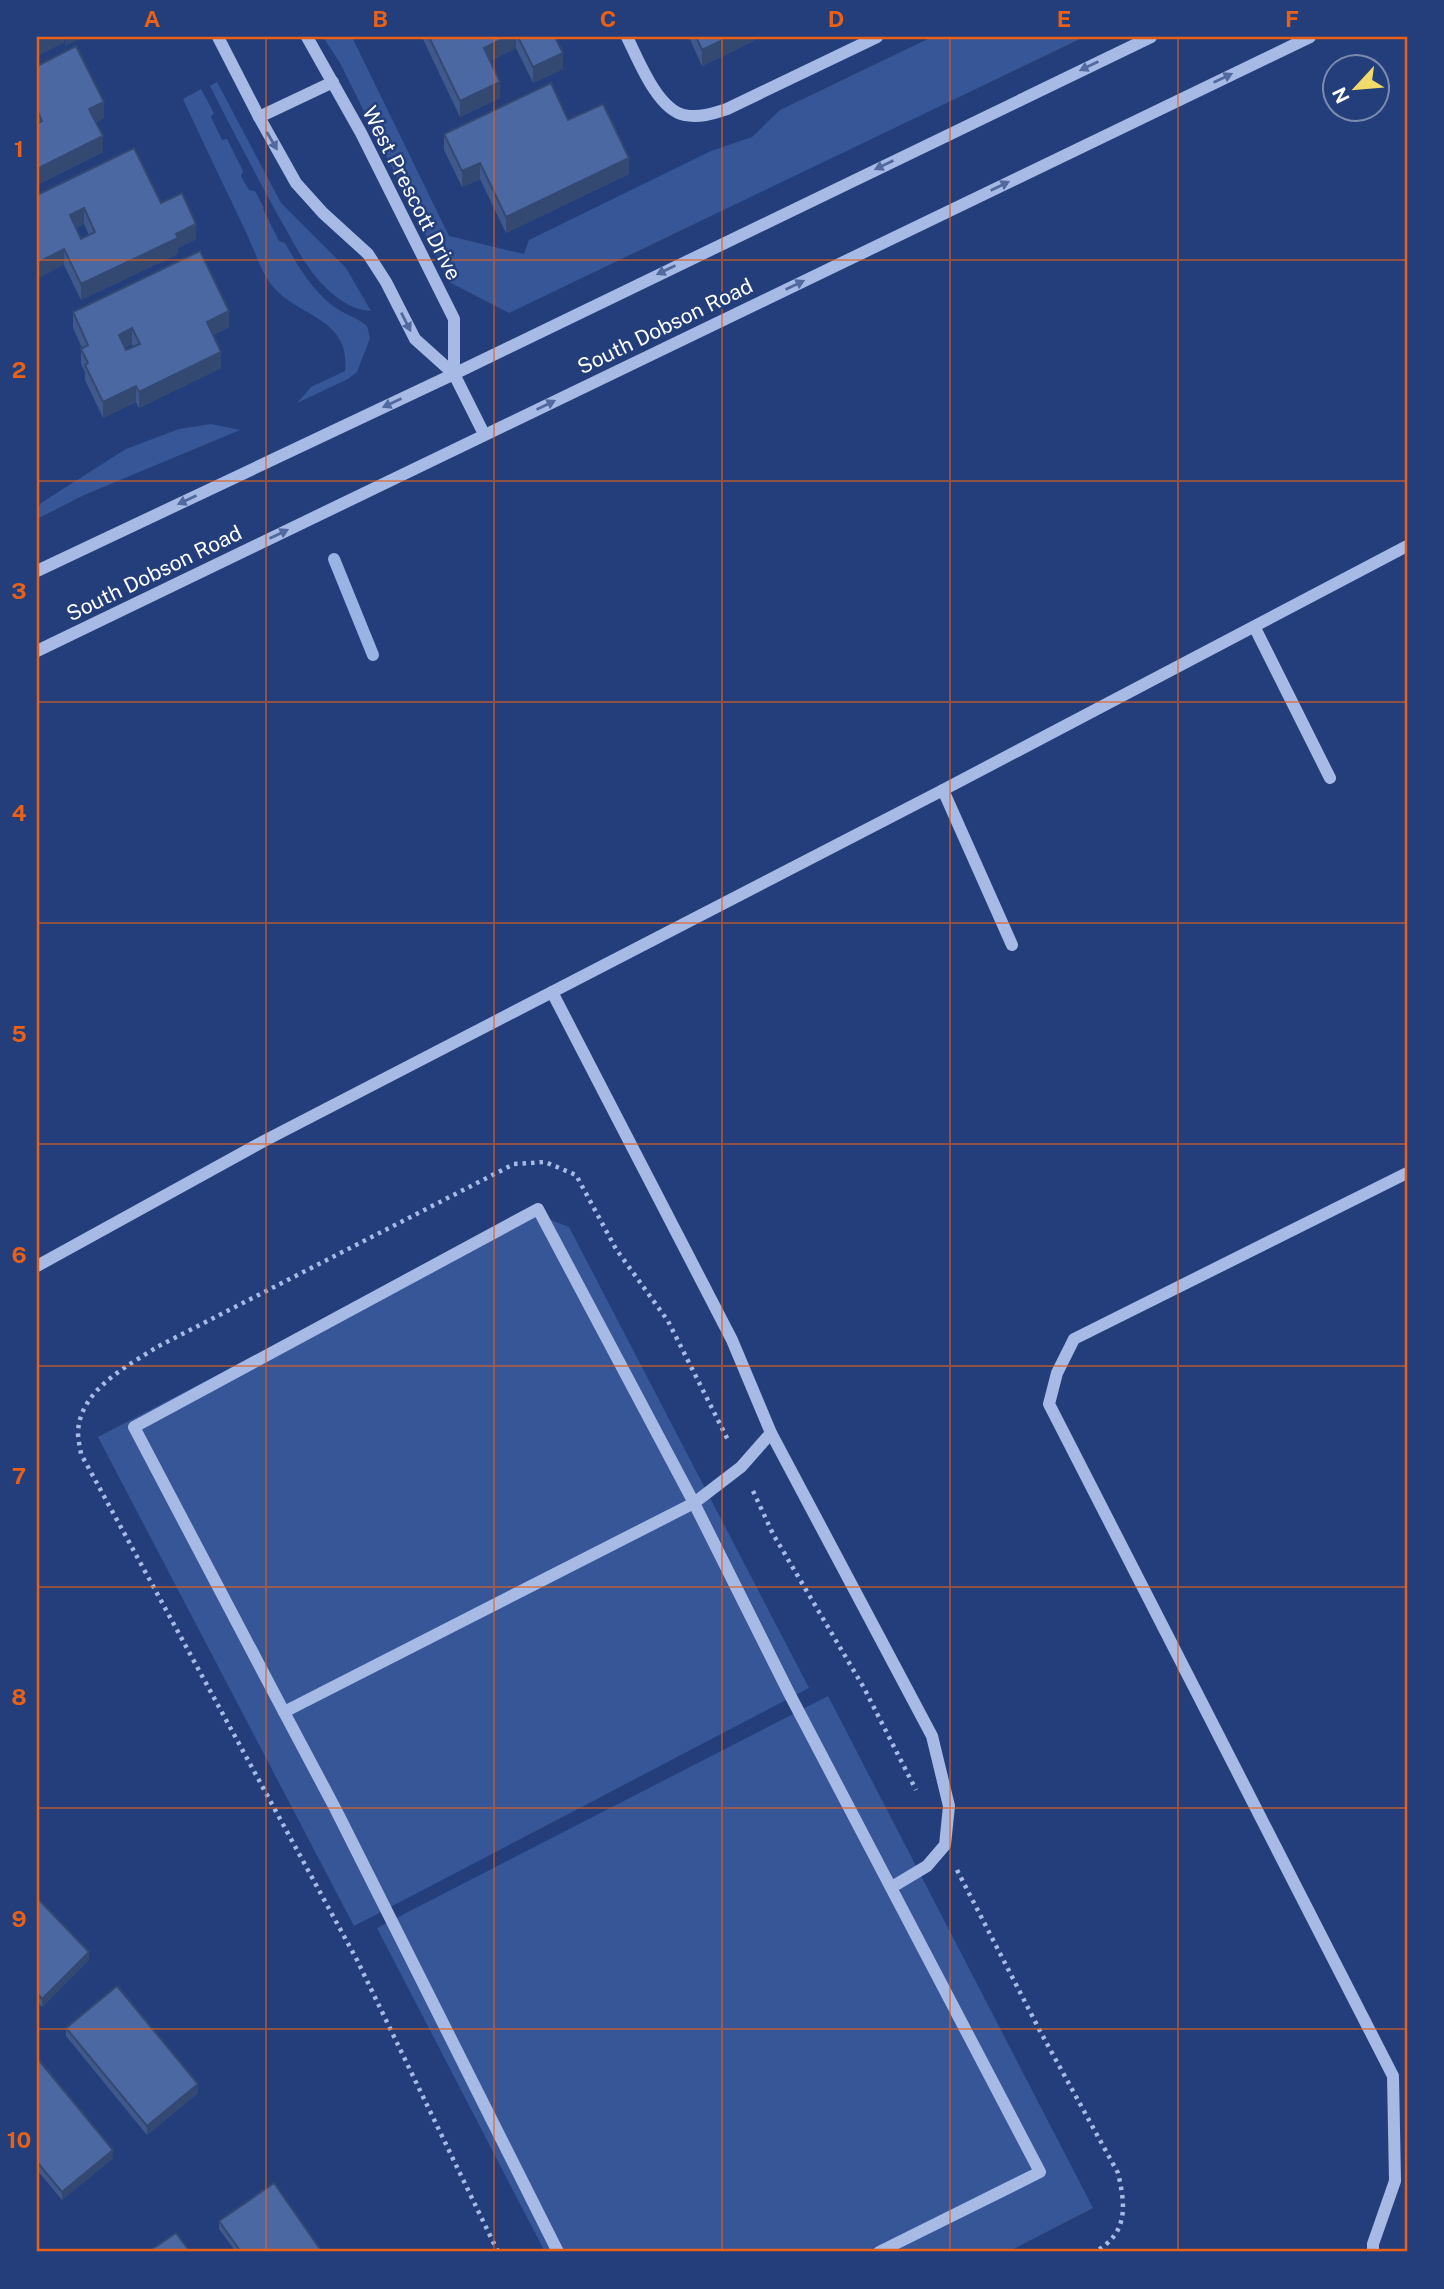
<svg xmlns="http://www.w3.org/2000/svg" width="1444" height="2289" viewBox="0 0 1444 2289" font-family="'Public Sans',sans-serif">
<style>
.green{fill:#375698}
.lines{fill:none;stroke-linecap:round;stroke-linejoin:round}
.stream{stroke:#9ab3e5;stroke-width:12}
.path{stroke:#a6bae5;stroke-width:4.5;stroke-dasharray:3.5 5;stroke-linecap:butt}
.minor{stroke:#a6bae5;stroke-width:12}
.wall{fill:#40598c;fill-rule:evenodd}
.shaded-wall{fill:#344972}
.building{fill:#4b68a3;stroke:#344972;stroke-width:2;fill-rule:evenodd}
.oneway{fill:#51699f}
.grid{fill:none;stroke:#e96118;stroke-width:2;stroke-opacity:0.55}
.labels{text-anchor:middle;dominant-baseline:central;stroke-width:5;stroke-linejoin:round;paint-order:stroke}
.street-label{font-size:21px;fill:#fff;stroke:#233e7a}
.neatline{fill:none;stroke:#e96118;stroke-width:2.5}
.grid-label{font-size:23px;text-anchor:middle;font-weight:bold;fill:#e96118}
</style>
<rect width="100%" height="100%" fill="#233e7a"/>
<g class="green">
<path d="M 323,37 L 352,37 L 449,236 L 524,254 L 529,240 L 711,151 L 752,137 L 780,110 L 932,37 L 1084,37 L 509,313 L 449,282 L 340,63 Z"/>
<path d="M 217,82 L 281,203 L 346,268 L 371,311 C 351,310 335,297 321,283 C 302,262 289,234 275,210 C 253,169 231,128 210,86 Z"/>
<path d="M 201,89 L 214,113 L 211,117 L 222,140 L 227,139 L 243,171 L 241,176 L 249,190 L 255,191 L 264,208 L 263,209 L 279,241 L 285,243 C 298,266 311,289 333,306 C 343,314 357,317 367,326 L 370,338 L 357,372 L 348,379 L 297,403 L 311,387 L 345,371 C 351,316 296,318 270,283 C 261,271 252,244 245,230 C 224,186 203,142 183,99 Z"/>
<path d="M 211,424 L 240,430 L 84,495 L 37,519 L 37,509 L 41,503 L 126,449 L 179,429 Z"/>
<path d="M 530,1212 L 569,1227 L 809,1688 L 354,1926 L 98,1437 Z"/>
<path d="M 828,1696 L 1093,2208 L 1008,2252 L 545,2252 L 377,1928 Z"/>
</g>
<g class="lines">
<path class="stream" d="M 334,559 L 373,655"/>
<g class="path">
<path d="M 753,1491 L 773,1534 L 864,1688 L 916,1790"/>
<path d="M 957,1870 L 1040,2031 L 1118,2173 C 1126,2207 1128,2233 1095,2252"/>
<path d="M 498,2252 L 357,1960 L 81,1454 C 80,1447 78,1440 78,1432 C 80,1390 126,1367 157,1347 L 514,1164 L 545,1162 L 576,1175 L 616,1249 L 668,1321 L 729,1442"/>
</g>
<g class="minor">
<path d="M 218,37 L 259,117 L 296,183 L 323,213 L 368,254 L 386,282 L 415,339 L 454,374 L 484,434"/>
<path d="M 307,37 L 361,133 L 454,319 L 454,374"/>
<path d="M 627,37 C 638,59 657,109 684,115 C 699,118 712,114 727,109 L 877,37"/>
<path d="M 259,117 L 333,82"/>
<path d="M 37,571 L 454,374 L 1151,37"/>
<path d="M 1255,628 L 1330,778"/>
<path d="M 37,651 L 1310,37"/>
<path d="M 943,790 L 1012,945"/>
<path d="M 552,992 L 732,1340 L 771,1433 L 741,1467 L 694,1503 L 284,1712 L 336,1810 L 558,2252"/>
<path d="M 37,1266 L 264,1141 L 943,790 L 1407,546"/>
<path d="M 771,1433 L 932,1736 L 949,1806 L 945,1845 L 927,1866 L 892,1887"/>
<path d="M 284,1712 L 134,1427 L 538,1209 L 694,1503 L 789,1693 L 1040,2172 L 879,2252"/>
<path d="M 1373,2252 L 1373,2244 L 1395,2181 L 1393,2076 L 1049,1404 L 1057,1373 L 1074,1339 L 1407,1173"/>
</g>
</g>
<g class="wall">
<path d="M 422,37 L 555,37 L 563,69 L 533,83 L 516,48 L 490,61 L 500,98 L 460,117 Z"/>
<path d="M 689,37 L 754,37 L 754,41 L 702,66 Z"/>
<path d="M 37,66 L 104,118 L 96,122 L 103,152 L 37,185 Z"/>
<path d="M 444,134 L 629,174 L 506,233 L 480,179 L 462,187 L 444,150 Z"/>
<path d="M 37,195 L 161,203 L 196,239 L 178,248 L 178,254 L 81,300 L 64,265 ZM 84,224 L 89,235 L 81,239 L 76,228 Z"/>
<path d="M 73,312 L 229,327 L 213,335 L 221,368 L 139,408 L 136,402 L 103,418 L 85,380 L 85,372 L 81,364 L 81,349 L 82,348 L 73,328 ZM 132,344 L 133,347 L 126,350 L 125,348 Z"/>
<path d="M 37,1898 L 89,1960 L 42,2007 L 37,2001 Z"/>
<path d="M 66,2028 L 198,2093 L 147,2135 L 66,2036 Z"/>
<path d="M 37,2058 L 113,2158 L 62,2200 L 37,2170 Z"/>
<path d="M 219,2221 L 322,2252 L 236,2252 L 219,2229 Z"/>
</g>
<g class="shaded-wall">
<path d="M 45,37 L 64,37 L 64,43 L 37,56 L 37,41 Z"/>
<path d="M 65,37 L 84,37 L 65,46 Z"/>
<path d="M 507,37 L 516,37 L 516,48 L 484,64 L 484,48 Z"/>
<path d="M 729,37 L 754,37 L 754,41 L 702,66 L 702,50 Z"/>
<path d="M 563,53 L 563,69 L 533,83 L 533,67 Z"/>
<path d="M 500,82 L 500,98 L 460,117 L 460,101 Z"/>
<path d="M 104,102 L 104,118 L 89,125 L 89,109 Z"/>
<path d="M 103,136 L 103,152 L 37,185 L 37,169 Z"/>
<path d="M 629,158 L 629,174 L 506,233 L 506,217 Z"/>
<path d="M 480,163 L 480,179 L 462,187 L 462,171 Z"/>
<path d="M 84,208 L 84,224 L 70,231 L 70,215 Z"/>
<path d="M 196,224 L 196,239 L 178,248 L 178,254 L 81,300 L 81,284 Z"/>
<path d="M 64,249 L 64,265 L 37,279 L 37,263 Z"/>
<path d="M 229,311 L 229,327 L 207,338 L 207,322 Z"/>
<path d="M 132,328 L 132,344 L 119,351 L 119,335 Z"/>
<path d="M 221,352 L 221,368 L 139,408 L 139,392 Z"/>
<path d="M 136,386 L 136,402 L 103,418 L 103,402 Z"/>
<path d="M 89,1952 L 89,1960 L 42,2007 L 42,1999 Z"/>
<path d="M 198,2084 L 198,2093 L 147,2135 L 147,2126 Z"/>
<path d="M 113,2150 L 113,2158 L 62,2200 L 62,2192 Z"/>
</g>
<g class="building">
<path d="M 429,37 L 507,37 L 484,48 L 500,82 L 460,101 Z"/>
<path d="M 518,37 L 555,37 L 563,53 L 533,67 Z"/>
<path d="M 696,37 L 729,37 L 702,50 Z"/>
<path d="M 76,46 L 104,102 L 89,109 L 103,136 L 37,169 L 37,124 L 42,121 L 37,110 L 37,66 Z"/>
<path d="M 551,83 L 568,120 L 603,104 L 629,158 L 506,217 L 480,163 L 462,171 L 444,134 Z"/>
<path d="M 134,148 L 161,203 L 182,193 L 196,224 L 176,234 L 178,238 L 81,284 L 64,249 L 37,263 L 37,195 ZM 84,208 L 95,232 L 81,239 L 70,215 Z"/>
<path d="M 200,251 L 229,311 L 207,322 L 221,352 L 139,392 L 136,386 L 103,402 L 85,365 L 88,363 L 81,349 L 88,345 L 73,312 ZM 132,328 L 140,344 L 126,350 L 119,335 Z"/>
<path d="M 37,1898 L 89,1952 L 42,1999 L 37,1993 Z"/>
<path d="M 117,1986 L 198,2084 L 147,2126 L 66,2028 Z"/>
<path d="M 37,2058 L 113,2150 L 62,2192 L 37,2162 Z"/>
<path d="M 274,2183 L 322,2252 L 241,2252 L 219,2221 Z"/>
<path d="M 176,2233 L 190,2252 L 148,2252 Z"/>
</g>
<defs><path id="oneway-solid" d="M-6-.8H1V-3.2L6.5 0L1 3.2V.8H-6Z" transform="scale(1.75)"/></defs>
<g class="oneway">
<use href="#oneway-solid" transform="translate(1089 66) rotate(154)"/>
<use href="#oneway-solid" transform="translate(1223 78) rotate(-26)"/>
<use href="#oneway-solid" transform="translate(272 141) rotate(60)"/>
<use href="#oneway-solid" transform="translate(884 165) rotate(154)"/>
<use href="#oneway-solid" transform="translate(1000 186) rotate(-26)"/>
<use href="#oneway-solid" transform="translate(666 270) rotate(154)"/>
<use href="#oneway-solid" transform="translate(795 285) rotate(-26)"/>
<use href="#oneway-solid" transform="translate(406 322) rotate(63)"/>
<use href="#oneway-solid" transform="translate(392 403) rotate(155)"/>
<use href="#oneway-solid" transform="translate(546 405) rotate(-26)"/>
<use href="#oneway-solid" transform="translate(187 500) rotate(155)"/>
<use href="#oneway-solid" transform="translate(279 534) rotate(-26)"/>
</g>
<path class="grid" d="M 266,37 L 266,2252M 494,37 L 494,2252M 722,37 L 722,2252M 950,37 L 950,2252M 1178,37 L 1178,2252M 37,260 L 1407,260M 37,481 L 1407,481M 37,702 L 1407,702M 37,923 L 1407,923M 37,1144 L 1407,1144M 37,1366 L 1407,1366M 37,1587 L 1407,1587M 37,1808 L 1407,1808M 37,2029 L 1407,2029"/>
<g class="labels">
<g class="street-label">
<text transform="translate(412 193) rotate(63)">West Prescott Drive</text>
<text transform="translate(665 326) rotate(-26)">South Dobson Road</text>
<text transform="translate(154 573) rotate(-26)">South Dobson Road</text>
</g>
</g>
<rect width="1444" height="2289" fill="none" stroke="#233e7a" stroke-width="77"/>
<g transform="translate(1356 88) rotate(244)"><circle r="33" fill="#233e7a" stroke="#7b8baf" stroke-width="2"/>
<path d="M0-5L12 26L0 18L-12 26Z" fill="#efda6a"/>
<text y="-10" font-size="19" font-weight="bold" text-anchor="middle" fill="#ffffff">N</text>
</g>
<rect x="38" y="38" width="1368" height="2212" class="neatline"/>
<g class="grid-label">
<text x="152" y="27">A</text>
<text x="380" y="27">B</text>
<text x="608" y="27">C</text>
<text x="836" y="27">D</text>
<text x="1064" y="27">E</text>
<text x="1292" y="27">F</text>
<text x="19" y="157">1</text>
<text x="19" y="378">2</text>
<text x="19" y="599">3</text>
<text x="19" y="821">4</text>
<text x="19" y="1042">5</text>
<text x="19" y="1263">6</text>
<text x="19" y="1484">7</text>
<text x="19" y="1705">8</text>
<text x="19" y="1927">9</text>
<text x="19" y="2148">10</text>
</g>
</svg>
